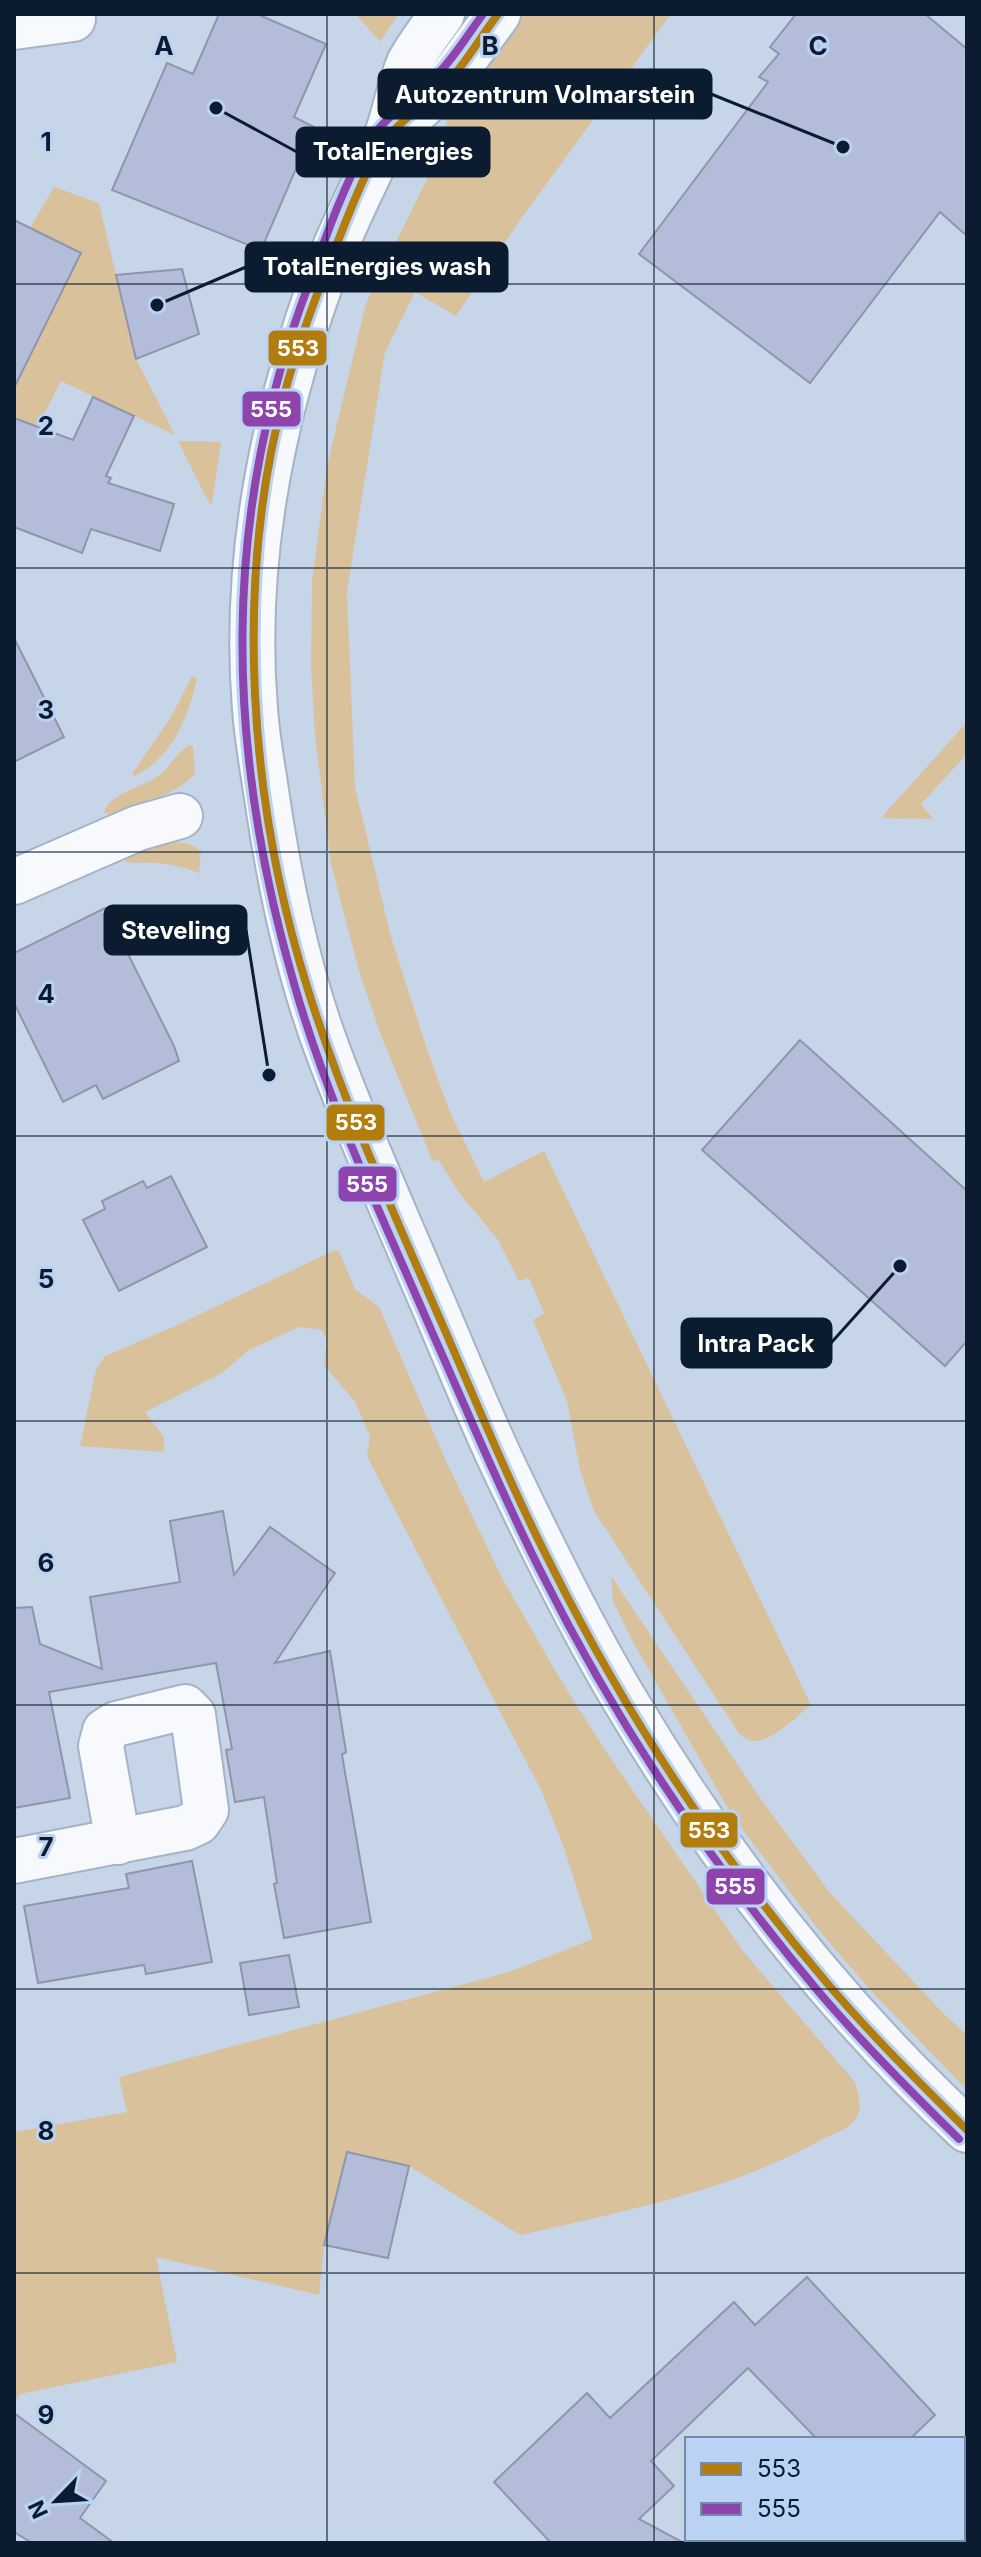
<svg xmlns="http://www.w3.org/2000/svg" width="981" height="2557" viewBox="0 0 981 2557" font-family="Inter,sans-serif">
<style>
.green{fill:#d9c19c}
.building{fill:#b3bcd9;stroke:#8e96a9;stroke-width:2}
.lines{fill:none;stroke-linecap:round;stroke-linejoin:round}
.minor-casing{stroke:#a5b3c6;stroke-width:48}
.major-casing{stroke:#a5b3c6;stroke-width:48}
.minor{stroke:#f7f9fc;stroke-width:44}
.major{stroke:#f7f9fc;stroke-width:44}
.bus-1-casing{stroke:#bad3f5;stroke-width:14}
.bus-2-casing{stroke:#bad3f5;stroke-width:14}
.bus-1{stroke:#b07d0e;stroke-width:8}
.bus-2{stroke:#8e44ad;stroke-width:8}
.grid{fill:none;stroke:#0c1c30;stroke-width:2;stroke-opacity:0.55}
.grid-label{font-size:26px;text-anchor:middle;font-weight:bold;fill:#0c1c30;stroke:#bad3f5;stroke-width:6;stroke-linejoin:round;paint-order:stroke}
.leader{fill:none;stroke:#0c1c30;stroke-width:3}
.callout-dot{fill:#0c1c30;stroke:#bad3f5;stroke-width:3}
.callout{fill:#0c1c30;stroke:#0c1c30;stroke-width:3}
.callout-label{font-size:24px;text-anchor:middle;font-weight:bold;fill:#fff}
.line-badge{stroke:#bad3f5;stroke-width:3}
.badge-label{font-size:22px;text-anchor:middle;font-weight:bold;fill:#fff}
</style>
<rect width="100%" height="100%" fill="#c7d5e8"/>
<g class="green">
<path d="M 355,14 L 399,14 L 380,41 Z"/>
<path d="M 513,14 L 671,14 L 522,217 L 456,316 L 415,292 L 385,352 L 347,592 L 355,787 L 391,937 L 427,1049 L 450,1112 L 484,1182 L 544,1151 L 811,1705 C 797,1716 767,1747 749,1740 C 744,1738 741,1735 738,1732 L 594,1511 L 580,1470 L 567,1401 L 533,1320 L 544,1313 L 529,1278 L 519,1281 L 498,1240 L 457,1190 L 438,1159 L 433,1162 L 382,1038 L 359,971 L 331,864 L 315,735 L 311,666 L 312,582 L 327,466 L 366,303 L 433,167 L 443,141 L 448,115 Z"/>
<path d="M 54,187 L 99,203 L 136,359 L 175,435 L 61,381 L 38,426 L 14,418 L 14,386 L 30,228 Z"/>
<path d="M 178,441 L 221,442 L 212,504 L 209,503 Z"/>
<path d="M 192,676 L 197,678 C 189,716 172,759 134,776 L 132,774 L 171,717 Z"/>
<path d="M 967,722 L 967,754 L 921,804 L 933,819 L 881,818 Z"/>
<path d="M 190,745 L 193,747 L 195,774 C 173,797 139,804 110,814 L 104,813 C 108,794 142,787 157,777 C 170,768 176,752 190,745 Z"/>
<path d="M 166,842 C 179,842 192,842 201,852 L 199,873 C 184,867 170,864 155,863 C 144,862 131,865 124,860 L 124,858 Z"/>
<path d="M 335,1250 L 339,1251 L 355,1289 L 379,1307 L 446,1461 L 501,1576 L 559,1677 L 603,1747 L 743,1951 L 855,2082 C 859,2095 864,2111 853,2122 C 846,2130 830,2135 821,2140 C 730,2191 620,2212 520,2235 L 409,2166 L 347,2152 L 324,2245 L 319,2295 L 156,2257 L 177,2362 L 20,2394 L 14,2403 L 14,2132 L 127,2112 L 119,2077 L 509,1972 L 593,1939 L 563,1845 L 542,1792 L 367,1456 L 370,1436 L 355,1402 L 324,1365 L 327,1341 L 322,1330 L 299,1327 L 249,1350 L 222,1373 L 145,1412 L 164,1437 L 164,1452 L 80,1446 L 96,1369 L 105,1356 L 175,1326 Z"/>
<path d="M 611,1576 L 758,1795 L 830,1893 L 944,2014 L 967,2035 L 967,2090 L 874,1994 L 822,1934 L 733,1817 L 633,1642 L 613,1601 Z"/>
</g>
<g class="building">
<path d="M 219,14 L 257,14 L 326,44 L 294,117 L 314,127 L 261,250 L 112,190 L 167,63 L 193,74 Z"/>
<path d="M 796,14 L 925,14 L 967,49 L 967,236 L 940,212 L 810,383 L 639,254 L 768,82 L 759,77 L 779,54 L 770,47 Z"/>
<path d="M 14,220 L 81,253 L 14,388 Z"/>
<path d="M 182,269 L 199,334 L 136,359 L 116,275 Z"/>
<path d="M 93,397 L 134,416 L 106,476 L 111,478 L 108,483 L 174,504 L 160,551 L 91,529 L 82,553 L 14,527 L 14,418 L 73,440 Z"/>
<path d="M 14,638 L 64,737 L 14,762 Z"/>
<path d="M 105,908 L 174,1046 L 179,1061 L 103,1099 L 96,1085 L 63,1102 L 14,1003 L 14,953 Z"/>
<path d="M 800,1040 L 967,1191 L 967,1341 L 945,1366 L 702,1150 Z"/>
<path d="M 171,1176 L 207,1247 L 119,1291 L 83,1220 L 105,1209 L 102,1201 L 143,1181 L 147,1188 Z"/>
<path d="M 223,1511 L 234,1575 L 270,1527 L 335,1573 L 275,1663 L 330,1651 L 346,1752 L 342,1755 L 371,1922 L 284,1938 L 274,1884 L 277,1883 L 264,1797 L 235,1802 L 226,1750 L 232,1749 L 216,1663 L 49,1692 L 70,1798 L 14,1808 L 14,1608 L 32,1607 L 40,1644 L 102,1669 L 90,1597 L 180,1582 L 170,1521 Z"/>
<path d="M 192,1861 L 212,1962 L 146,1974 L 144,1965 L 38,1983 L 24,1906 L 129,1888 L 126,1874 Z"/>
<path d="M 289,1955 L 299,2007 L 249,2015 L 240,1963 Z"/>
<path d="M 347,2152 L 409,2166 L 388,2258 L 324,2245 Z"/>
<path d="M 807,2277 L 935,2415 L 910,2439 L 817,2439 L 748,2368 L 651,2461 L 674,2486 L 639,2519 L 684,2543 L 551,2543 L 494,2482 L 587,2393 L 610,2418 L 734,2302 L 755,2325 Z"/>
<path d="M 14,2413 L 106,2481 L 80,2518 L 114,2543 L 32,2543 L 14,2532 Z"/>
</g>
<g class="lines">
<g class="minor-casing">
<g id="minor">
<path d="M 14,27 L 73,19"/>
<path d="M 14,882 L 138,828 L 180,816"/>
<path d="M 14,1861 L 185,1828 L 198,1822 L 206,1810 L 193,1715 L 185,1707 L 116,1724 L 105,1731 L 101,1746 L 118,1842"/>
</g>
</g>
<g class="major-casing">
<g id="major">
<path d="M 442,14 C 431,30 418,46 409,63 C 398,88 395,117 384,142 C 362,188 339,234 321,282 C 272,417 243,564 255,709 C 257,737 262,764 266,791 C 279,880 297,970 329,1054 C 358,1132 392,1207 424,1283 C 454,1351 481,1422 514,1488 C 548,1559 583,1630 623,1697 C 717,1856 832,2004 967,2130"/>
<path d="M 388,136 L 448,82 L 498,14"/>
</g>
</g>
<use href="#minor" class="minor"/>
<use href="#major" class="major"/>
<g class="bus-1-casing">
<path id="bus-1" d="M 498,14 C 479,39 463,68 440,90 C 416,112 389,128 374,158 C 359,186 348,216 336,246 C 317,293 298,342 285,392 C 233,585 249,804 309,993 C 345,1107 395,1216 443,1326 C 478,1406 511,1487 551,1565 C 626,1715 719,1856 827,1983 C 871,2035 919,2082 967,2130"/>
</g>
<g class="bus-2-casing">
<path id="bus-2" d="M 483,14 C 467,36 452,61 432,80 C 409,103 381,119 365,148 C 342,190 326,237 310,281 C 220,516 225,747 295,987 C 329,1105 383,1219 432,1332 C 468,1412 501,1493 541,1572 C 616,1722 710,1863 818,1991 C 862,2043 910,2091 959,2139"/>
</g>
<use href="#bus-1" class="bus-1"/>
<use href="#bus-2" class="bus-2"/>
</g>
<path class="grid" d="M 327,14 L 327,2543M 654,14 L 654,2543M 14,284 L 967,284M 14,568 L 967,568M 14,852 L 967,852M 14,1136 L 967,1136M 14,1421 L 967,1421M 14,1705 L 967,1705M 14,1989 L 967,1989M 14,2273 L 967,2273"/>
<g class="grid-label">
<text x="164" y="55">A</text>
<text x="490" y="55">B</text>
<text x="818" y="55">C</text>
<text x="46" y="151">1</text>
<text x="46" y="435">2</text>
<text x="46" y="719">3</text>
<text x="46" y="1003">4</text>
<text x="46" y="1288">5</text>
<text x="46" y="1572">6</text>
<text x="46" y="1856">7</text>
<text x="46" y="2140">8</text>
<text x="46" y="2424">9</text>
</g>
<path class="leader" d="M843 147L711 94M216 108L297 152M157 305L246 267M269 1075L246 930M900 1266L831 1343"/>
<g class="callout-dot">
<circle cx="843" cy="147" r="8"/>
<circle cx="216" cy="108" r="8"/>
<circle cx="157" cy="305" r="8"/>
<circle cx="269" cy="1075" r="8"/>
<circle cx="900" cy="1266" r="8"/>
</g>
<g class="callout">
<rect x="379" y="70" width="332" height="48" rx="8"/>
<rect x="297" y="128" width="192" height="48" rx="8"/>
<rect x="246" y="243" width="261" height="48" rx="8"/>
<rect x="105" y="906" width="141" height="48" rx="8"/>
<rect x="682" y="1319" width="149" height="48" rx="8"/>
</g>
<g class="callout-label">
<text x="545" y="103">Autozentrum Volmarstein</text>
<text x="393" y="160">TotalEnergies</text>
<text x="377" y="275">TotalEnergies wash</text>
<text x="176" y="939">Steveling</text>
<text x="756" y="1352">Intra Pack</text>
</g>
<g class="line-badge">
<rect x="267" y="329" width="61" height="38" rx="8" fill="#b07d0e"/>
<rect x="241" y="390" width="61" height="38" rx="8" fill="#8e44ad"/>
<rect x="325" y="1103" width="61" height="39" rx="8" fill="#b07d0e"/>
<rect x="337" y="1165" width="61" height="38" rx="8" fill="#8e44ad"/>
<rect x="679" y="1811" width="60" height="38" rx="8" fill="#b07d0e"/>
<rect x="705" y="1867" width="61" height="39" rx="8" fill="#8e44ad"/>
</g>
<g class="badge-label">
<text x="298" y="356">553</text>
<text x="271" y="417">555</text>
<text x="356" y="1130">553</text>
<text x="367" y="1192">555</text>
<text x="709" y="1838">553</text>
<text x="735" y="1894">555</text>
</g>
<rect width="981" height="2557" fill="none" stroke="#0c1c30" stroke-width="32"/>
<rect x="685" y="2437" width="280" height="104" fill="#bad3f5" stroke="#748aa6" stroke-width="2"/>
<rect x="701" y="2463" width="40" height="12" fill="#b07d0e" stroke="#748aa6" stroke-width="2"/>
<text x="757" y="2477" font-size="24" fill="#0c1c30">553</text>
<rect x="701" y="2503" width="40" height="12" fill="#8e44ad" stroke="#748aa6" stroke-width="2"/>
<text x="757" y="2517" font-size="24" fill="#0c1c30">555</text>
<g transform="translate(56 2501) rotate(245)" stroke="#bad3f5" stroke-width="6" paint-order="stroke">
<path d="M0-6L14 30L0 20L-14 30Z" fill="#0c1c30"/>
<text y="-12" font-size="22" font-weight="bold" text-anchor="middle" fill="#0c1c30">N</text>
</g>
</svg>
